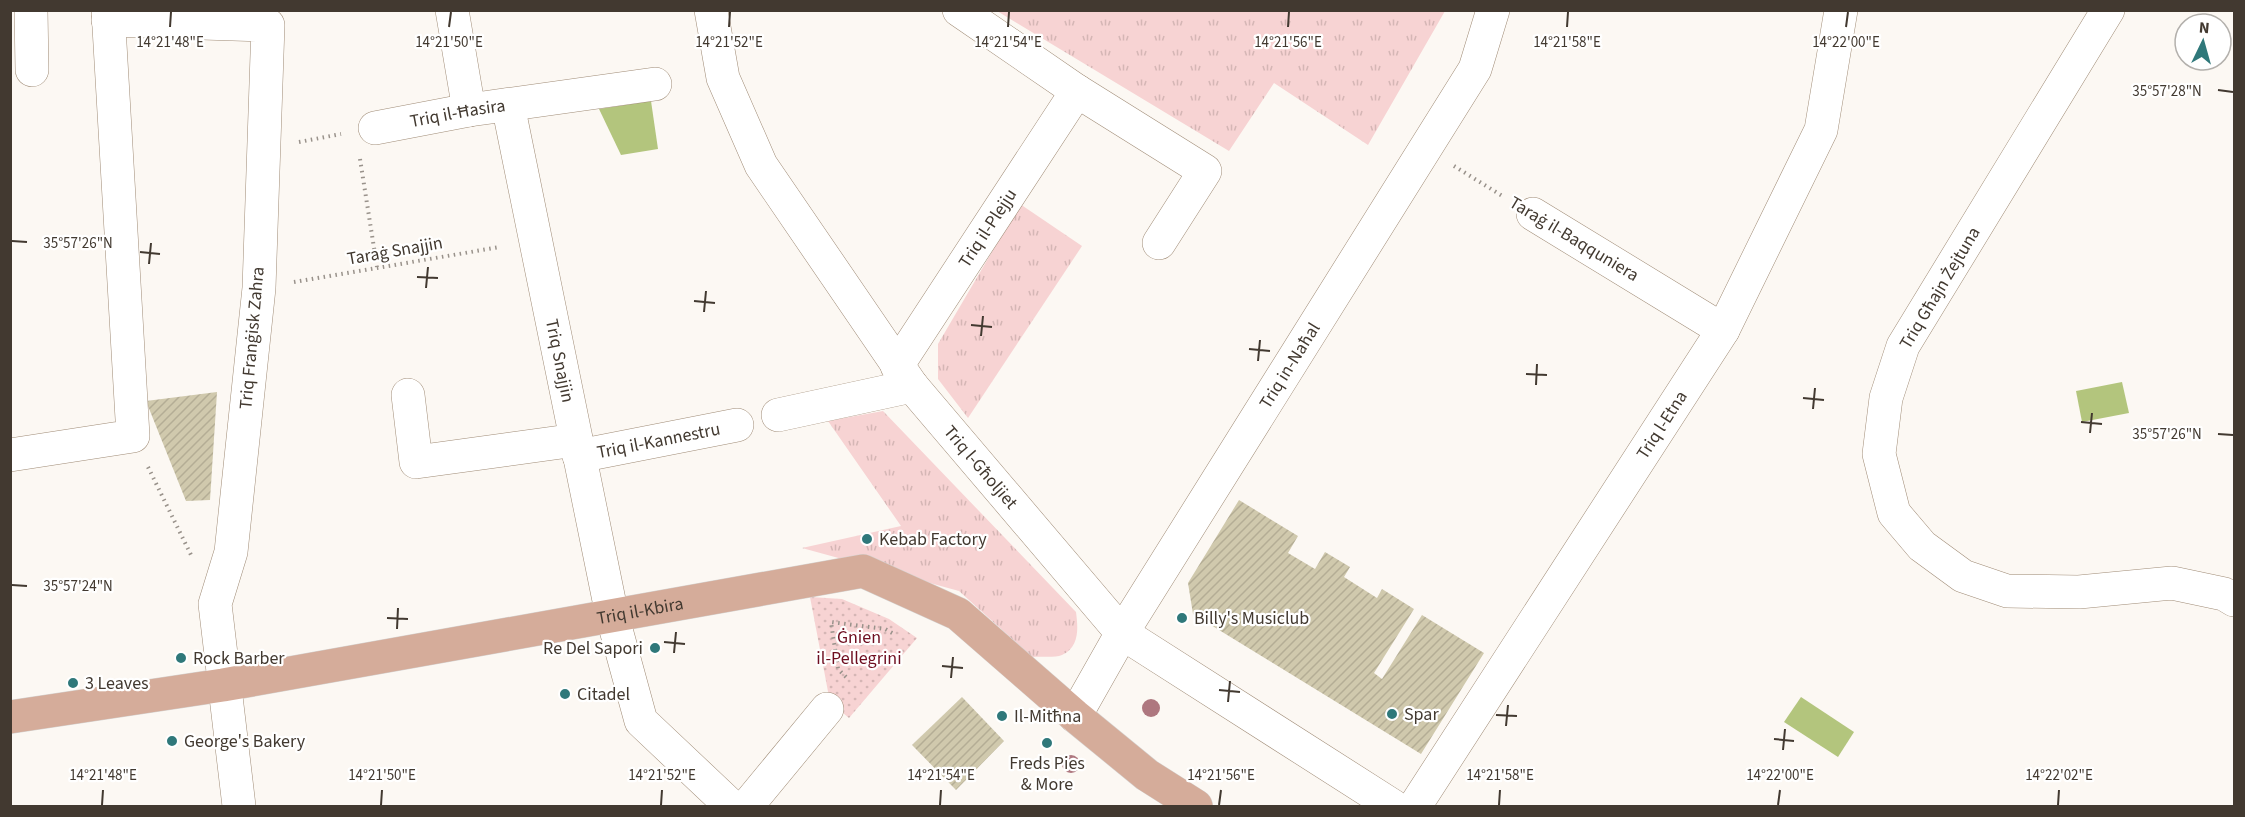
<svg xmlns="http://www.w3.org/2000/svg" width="2245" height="817" viewBox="0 0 2245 817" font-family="'Source Sans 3',sans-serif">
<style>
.grass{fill:url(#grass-tufts)}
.garden{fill:url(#garden-dots)}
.water{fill:#b3c57d}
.building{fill:url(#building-hatch)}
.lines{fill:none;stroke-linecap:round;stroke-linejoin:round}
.minor-casing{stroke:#a08c77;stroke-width:34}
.major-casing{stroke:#d5d3d1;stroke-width:34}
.path{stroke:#99928b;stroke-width:4;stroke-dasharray:1.5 4.5;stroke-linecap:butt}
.minor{stroke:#fff;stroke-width:33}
.major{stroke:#d5ac9a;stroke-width:33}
.tree{fill:#ae777f}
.ticks{fill:none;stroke:#423930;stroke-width:2}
.poi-dot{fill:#2f787a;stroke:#fff;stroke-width:2}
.labels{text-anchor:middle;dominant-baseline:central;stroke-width:4.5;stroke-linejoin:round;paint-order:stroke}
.street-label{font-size:18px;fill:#423930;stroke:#fff}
.poi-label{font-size:18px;fill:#423930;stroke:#fff;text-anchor:start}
.park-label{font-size:18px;fill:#6e0e20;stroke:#fff}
.ticks-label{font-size:15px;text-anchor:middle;fill:#423930;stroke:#fff;stroke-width:4.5;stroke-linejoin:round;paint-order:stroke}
</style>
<defs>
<pattern id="grass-tufts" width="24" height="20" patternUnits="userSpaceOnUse" patternTransform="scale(1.5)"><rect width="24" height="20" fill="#f7d3d3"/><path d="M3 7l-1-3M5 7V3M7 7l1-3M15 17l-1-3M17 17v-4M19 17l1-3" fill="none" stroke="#d5b6b5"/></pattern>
<pattern id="garden-dots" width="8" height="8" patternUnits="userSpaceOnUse" patternTransform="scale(1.5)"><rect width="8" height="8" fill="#f7d3d3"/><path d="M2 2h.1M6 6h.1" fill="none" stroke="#d5b6b5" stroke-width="1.8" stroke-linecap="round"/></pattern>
<pattern id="building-hatch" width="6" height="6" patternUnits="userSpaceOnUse" patternTransform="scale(1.5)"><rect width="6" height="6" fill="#d0c9ad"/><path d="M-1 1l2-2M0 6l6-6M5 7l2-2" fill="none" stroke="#b4ad95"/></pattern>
</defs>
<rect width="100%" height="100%" fill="#fcf8f3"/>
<g class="grass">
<path d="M 997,11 L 1445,11 L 1368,145 L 1274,83 L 1229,151 Z"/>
<path d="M 1020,204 L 1082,246 L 968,418 L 938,379 L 938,344 Z"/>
<path d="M 883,411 L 1076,612 C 1078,627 1080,647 1062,655 C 1055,658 1041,656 1032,657 L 959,591 L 802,548 L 901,526 L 828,421 Z"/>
</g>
<path class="garden" d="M 810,597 L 842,599 L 889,619 L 917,638 L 849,718 L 830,702 Z"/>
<g class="water">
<path d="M 651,101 L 658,149 L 621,155 L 599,109 Z"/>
<path d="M 2122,382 L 2129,413 L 2082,422 L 2076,391 Z"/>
<path d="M 1801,697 L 1854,732 L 1838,757 L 1784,722 Z"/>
</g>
<g class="building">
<path d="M 217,392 L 210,500 L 186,501 L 146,401 Z"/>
<path d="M 1239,500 L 1298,536 L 1288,553 L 1315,569 L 1325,552 L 1350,567 L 1344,577 L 1377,598 L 1382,589 L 1414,609 L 1374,673 L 1382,679 L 1422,615 L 1484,653 L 1421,754 L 1193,614 L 1188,583 Z"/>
<path d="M 962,697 L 1004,741 L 956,790 L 912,745 Z"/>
</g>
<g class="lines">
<g class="minor-casing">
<g id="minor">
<path d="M 31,10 L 32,70"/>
<path d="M 452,10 L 469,110"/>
<path id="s1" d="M 711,10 L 723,78 L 761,165 L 912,386 L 1122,633 L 1393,806"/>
<path d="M 2108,10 L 1903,346 L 1886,398 L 1879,454 L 1894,513 L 1922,546 L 1963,576 L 2007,591 L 2079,592 L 2172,583 L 2224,594 L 2234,600"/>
<path d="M 108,20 L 268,25 L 259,288 L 231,552 L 215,604 L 239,806"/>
<path d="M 1077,91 L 1205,171 L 1159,243"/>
<path id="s2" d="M 508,105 L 612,615 L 641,721 L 731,806"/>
<path id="s3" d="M 375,128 L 469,110 L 655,84"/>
<path d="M 1533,214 L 1723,330"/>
<path id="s4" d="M 897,366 L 1077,91 L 959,10"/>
<path d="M 408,395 L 416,462 L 576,440"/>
<path d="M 778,415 L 912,386"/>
<path d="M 10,455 L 133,436 L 108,10"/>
<path id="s5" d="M 579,456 L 737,425"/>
<path id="s6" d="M 1075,716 L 1122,633 L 1475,69 L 1493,10"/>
<path d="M 747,806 L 827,709"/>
<path id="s7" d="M 1415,806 L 1723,330 L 1821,130 L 1841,10"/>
</g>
</g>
<g class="major-casing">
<g id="major">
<path id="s8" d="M 10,717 L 223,685 L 863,571 L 958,614 L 1075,716 L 1147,775 L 1196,806"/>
</g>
</g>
<g class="path">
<path d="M 299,142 L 341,134"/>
<path d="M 360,159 L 377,267"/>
<path d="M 1454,166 L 1504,197"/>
<path d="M 294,282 L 500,247"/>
<path d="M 148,467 L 192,557"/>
<path d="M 846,677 L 838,669 L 831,622 L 885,629 L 894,634"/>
</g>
<use href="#minor" class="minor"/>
<use href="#major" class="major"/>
</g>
<g class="tree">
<circle cx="1151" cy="708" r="9"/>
<circle cx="1071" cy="764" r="9"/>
</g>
<path class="ticks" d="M 170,27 L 171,12M 449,27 L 451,12M 729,27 L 730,12M 1008,27 L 1009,12M 1288,27 L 1289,12M 1567,27 L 1568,12M 1846,27 L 1848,12M 2218,90 L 2233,92M 12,241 L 27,242M 140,252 L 160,254M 149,264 L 151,243M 417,277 L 438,278M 426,288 L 428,267M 694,301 L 715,303M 704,312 L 706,291M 971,325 L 992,327M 981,336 L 983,316M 1249,349 L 1270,351M 1258,361 L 1260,340M 1526,374 L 1547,375M 1536,385 L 1537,364M 1803,398 L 1824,400M 1813,409 L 1815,388M 2081,422 L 2102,424M 2090,433 L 2092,413M 2218,434 L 2233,435M 12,585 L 27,586M 387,618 L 408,619M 397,629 L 398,608M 664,642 L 685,644M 674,653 L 676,632M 942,666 L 963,668M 951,678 L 953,657M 1219,690 L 1240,692M 1228,702 L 1230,681M 1496,715 L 1517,716M 1506,726 L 1508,705M 1774,739 L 1794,741M 1783,750 L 1785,729M 102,805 L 103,790M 381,805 L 382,790M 661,805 L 662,790M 940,805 L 941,790M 1219,805 L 1221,790M 1499,805 L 1500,790M 1778,805 L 1780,790M 2058,805 L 2059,790"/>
<g class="poi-dot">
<circle cx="867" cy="539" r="6"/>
<circle cx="1182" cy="618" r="6"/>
<circle cx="655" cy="648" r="6"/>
<circle cx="181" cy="658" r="6"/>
<circle cx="73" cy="683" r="6"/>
<circle cx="565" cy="694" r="6"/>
<circle cx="1392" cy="714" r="6"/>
<circle cx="1002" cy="716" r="6"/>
<circle cx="172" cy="741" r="6"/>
<circle cx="1047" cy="743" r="6"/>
</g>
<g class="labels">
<g class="street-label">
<text stroke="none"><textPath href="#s3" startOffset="84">Triq il-Ħasira</textPath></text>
<text stroke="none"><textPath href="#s4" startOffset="165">Triq il-Plejju</textPath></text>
<text transform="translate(1574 239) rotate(31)">Taraġ il-Baqquniera</text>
<text transform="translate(395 251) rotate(-10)">Taraġ Snajjin</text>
<text transform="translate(1940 288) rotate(-59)">Triq Għajn Żejtuna</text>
<text transform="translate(252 338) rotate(-85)">Triq Franġisk Zahra</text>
<text stroke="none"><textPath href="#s2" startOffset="261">Triq Snajjin</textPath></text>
<text stroke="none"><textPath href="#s6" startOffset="411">Triq in-Naħal</textPath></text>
<text stroke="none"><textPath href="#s7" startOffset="454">Triq l-Etna</textPath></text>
<text stroke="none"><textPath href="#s5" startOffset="81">Triq il-Kannestru</textPath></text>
<text stroke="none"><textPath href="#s1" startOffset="538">Triq l-Għoljiet</textPath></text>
<text stroke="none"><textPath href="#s8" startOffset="639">Triq il-Kbira</textPath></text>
</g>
<g class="poi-label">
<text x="879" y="539">Kebab Factory</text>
<text x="1194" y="618">Billy's Musiclub</text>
<text x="643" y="648" text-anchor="end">Re Del Sapori</text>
<text x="193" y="658">Rock Barber</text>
<text x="85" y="683">3 Leaves</text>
<text x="577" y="694">Citadel</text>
<text x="1404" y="714">Spar</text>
<text x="1014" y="716">Il-Mitħna</text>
<text x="184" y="741">George's Bakery</text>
<text x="1047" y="763" text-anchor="middle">Freds Pies<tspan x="1047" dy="21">&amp; More</tspan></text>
</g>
<g class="park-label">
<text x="859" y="637">Ġnien<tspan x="859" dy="21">il-Pellegrini</tspan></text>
</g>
</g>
<g class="ticks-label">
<text x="1008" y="47">14°21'54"E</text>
<text x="1846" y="47">14°22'00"E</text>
<text x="170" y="47">14°21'48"E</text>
<text x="449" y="47">14°21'50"E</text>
<text x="729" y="47">14°21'52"E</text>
<text x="1288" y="47">14°21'56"E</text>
<text x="1567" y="47">14°21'58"E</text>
<text x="2167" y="96">35°57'28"N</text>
<text x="78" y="248">35°57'26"N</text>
<text x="2167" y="439">35°57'26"N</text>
<text x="78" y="591">35°57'24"N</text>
<text x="103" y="780">14°21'48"E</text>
<text x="382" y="780">14°21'50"E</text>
<text x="662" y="780">14°21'52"E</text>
<text x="941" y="780">14°21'54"E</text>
<text x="1221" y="780">14°21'56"E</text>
<text x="1500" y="780">14°21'58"E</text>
<text x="1780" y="780">14°22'00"E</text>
<text x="2059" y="780">14°22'02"E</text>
</g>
<rect width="2245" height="817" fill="none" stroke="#423930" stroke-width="24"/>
<g transform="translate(2203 42) rotate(5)"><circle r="28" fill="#ffffff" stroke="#b3b0ac" stroke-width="1.5"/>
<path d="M0-4.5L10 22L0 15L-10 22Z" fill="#2f787a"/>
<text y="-9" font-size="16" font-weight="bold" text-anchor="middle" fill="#423930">N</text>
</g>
</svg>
